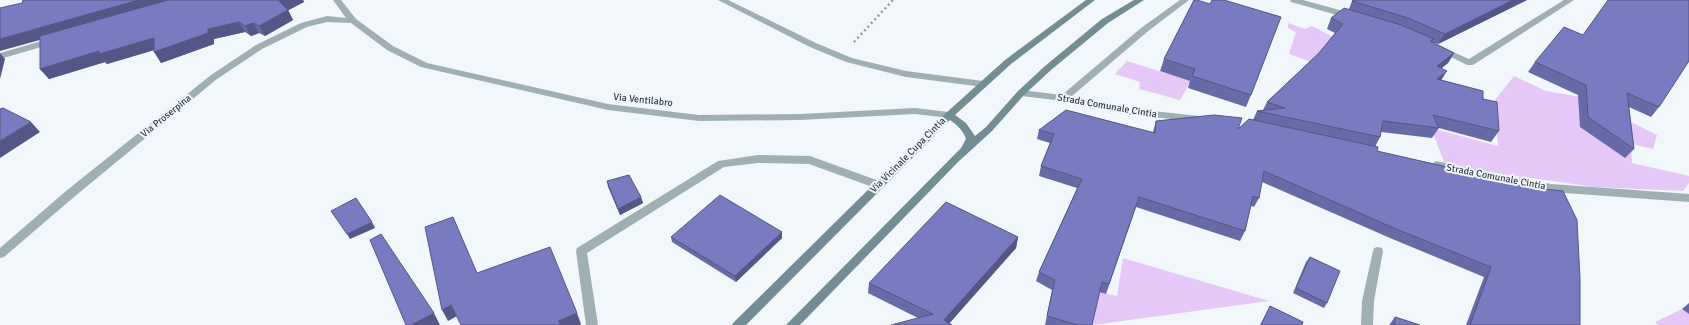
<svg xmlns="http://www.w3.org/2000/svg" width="1689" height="325" viewBox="0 0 1689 325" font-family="Signika,sans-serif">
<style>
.green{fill:#e5c8f7}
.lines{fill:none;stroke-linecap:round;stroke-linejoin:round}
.path{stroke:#929aa1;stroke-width:2.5;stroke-dasharray:2 3;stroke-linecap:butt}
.lane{fill:#9fafb4;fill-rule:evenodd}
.street{fill:#9fafb4;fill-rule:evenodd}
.secondary{fill:#748c94;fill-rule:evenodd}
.wall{fill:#676aa4}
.shaded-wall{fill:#545686}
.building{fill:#787bbf;stroke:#545686}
.labels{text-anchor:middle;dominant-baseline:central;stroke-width:4;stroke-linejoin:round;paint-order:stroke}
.street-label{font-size:10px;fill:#343e48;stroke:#f2f7fc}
</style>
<rect width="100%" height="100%" fill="#f2f7fc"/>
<g class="green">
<path d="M 1288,23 L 1305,29 L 1312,26 L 1339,40 L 1314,63 L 1289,54 L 1296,32 L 1288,28 Z"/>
<path d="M 1127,61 L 1191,81 L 1180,100 L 1139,89 L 1140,82 L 1115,74 Z"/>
<path d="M 1514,76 L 1546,91 L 1581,97 L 1657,135 L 1653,149 L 1631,144 L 1632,163 L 1689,176 L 1689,183 L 1683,191 L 1594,187 L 1502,174 L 1444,162 L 1431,128 L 1498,146 L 1494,101 Z"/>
<path d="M 1123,258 L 1269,301 L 1093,325 L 1099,292 L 1117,296 Z"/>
<path d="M 1682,309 L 1689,314 L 1689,325 L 1658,325 L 1655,322 Z"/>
</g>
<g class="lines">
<path class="path" d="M 854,42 L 893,0"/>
<g class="lane">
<path d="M 718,0 L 728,0 L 816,43 L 852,58 L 906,71 L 983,81 L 988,84 L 983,87 L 906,77 L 846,62 L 810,47 Z"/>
<path d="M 1180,0 L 1189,0 L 1147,32 L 1072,96 L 1125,108 L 1199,116 L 1202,117 L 1204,119 L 1202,121 L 1199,122 L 1125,114 L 1064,101 L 1021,96 L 1016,93 L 1021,90 L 1062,95 L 1141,28 Z"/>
<path d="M 1290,0 L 1303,0 L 1354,14 L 1355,16 L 1351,19 L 1291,2 Z"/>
<path d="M 1564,0 L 1574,0 L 1473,65 L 1467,65 L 1437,50 L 1438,48 L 1444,48 L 1469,59 Z"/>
<path d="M 52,38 L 55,39 L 56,41 L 55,43 L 0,59 L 0,53 Z"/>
<path d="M 758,155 L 810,156 L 882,182 L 883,185 L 882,188 L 878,189 L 809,164 L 758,163 L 724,167 L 587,253 L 598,325 L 586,325 L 576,251 L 577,248 L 718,161 Z"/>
<path d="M 1436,161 L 1551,184 L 1689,194 L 1689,202 L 1551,192 L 1432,168 L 1431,165 Z"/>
<path d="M 1378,247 L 1382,248 L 1383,251 L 1374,301 L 1373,325 L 1361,325 L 1362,301 L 1373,251 L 1374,248 Z"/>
</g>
<path class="street" d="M 333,0 L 341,0 L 356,19 L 393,46 L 427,63 L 608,104 L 699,115 L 800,114 L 915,108 L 949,112 L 954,115 L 949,118 L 915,114 L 800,120 L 699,121 L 608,110 L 421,67 L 387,50 L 351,23 L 327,22 L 307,27 L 262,49 L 217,79 L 74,197 L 4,257 L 0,258 L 0,248 L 66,191 L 211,75 L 256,45 L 301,23 L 327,16 L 346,18 Z"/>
<path class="secondary" d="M 1086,0 L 1095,0 L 1011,64 L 955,115 L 966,123 L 975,136 L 986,127 L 1018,91 L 1045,66 L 1102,19 L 1134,0 L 1144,0 L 1108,23 L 1051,70 L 1024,95 L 992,131 L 958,162 L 800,325 L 786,325 L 961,148 L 966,139 C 963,130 957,125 950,120 L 746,325 L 732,325 L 734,322 L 946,113 L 1005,60 Z"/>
</g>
<g class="wall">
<path d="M 26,0 L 303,0 L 304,2 L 288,10 L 293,20 L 265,36 L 259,33 L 251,36 L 245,32 L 214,39 L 214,44 L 161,63 L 154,50 L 107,64 L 105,62 L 49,79 L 40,69 L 40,40 L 22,3 Z"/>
<path d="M 1194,0 L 1251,95 L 1246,107 L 1188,88 L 1190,81 L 1160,71 L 1164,59 Z"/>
<path d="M 1354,0 L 1527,0 L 1438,44 L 1432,42 L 1454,53 L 1448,63 L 1441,68 L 1441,80 L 1483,99 L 1499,131 L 1491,142 L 1439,128 L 1432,138 L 1381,132 L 1380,137 L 1375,147 L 1377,151 L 1580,325 L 1466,325 L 1484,277 L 1390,238 L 1262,182 L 1259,198 L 1254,207 L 1251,206 L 1245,231 L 1240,241 L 1136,207 L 1106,294 L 1099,292 L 1092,325 L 1045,325 L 1052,290 L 1036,281 L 1039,272 L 1077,188 L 1039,176 L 1041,166 L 1050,143 L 1037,139 L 1039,130 L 1153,132 L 1156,121 L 1238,129 L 1253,120 L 1257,111 L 1263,110 L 1267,102 L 1319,53 L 1335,33 L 1327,29 L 1331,18 L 1349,9 L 1352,1 Z"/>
<path d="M 1583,35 L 1659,107 L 1651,117 L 1629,107 L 1634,149 L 1625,158 L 1580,127 L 1578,95 L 1528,72 L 1535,62 Z"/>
<path d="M 607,181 L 641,197 L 643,203 L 620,215 L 608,187 Z"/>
<path d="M 671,237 L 782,238 L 736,282 L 672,242 Z"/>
<path d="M 1018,237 L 1016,248 L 949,323 L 918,318 L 868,293 L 869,283 Z"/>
<path d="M 1310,257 L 1327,303 L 1324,308 L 1293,293 L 1306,262 Z"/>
<path d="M 1689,303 L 1689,314 L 1682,309 Z"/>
<path d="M 1270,306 L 1302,325 L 1260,325 Z"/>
<path d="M 1395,317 L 1420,325 L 1389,325 Z"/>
</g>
<g class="shaded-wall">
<path d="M 139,0 L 189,0 L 170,4 L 0,51 L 0,39 Z"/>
<path d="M 282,0 L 303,0 L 304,2 L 285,12 L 279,1 Z"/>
<path d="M 1513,0 L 1527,0 L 1438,44 L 1445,34 Z"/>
<path d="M 288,10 L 293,20 L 265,36 L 259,26 Z"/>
<path d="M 239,22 L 245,32 L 214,39 L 214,44 L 161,63 L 154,52 L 208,29 Z"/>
<path d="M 253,23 L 259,33 L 251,36 L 245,26 Z"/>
<path d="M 154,38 L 161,48 L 107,64 L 105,62 L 49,79 L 40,69 L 99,51 Z"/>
<path d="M 0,53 L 5,59 L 0,79 Z"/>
<path d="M 1454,53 L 1448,63 L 1431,77 L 1437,66 Z"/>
<path d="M 1447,71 L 1440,82 L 1437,79 Z"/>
<path d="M 31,122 L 40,132 L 0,158 L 0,141 Z"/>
<path d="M 641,197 L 643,203 L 620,215 L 618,209 Z"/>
<path d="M 372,222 L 375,228 L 350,239 L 347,234 Z"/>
<path d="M 782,232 L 782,238 L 736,282 L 735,276 Z"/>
<path d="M 1018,237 L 1016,248 L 948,325 L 944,320 Z"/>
<path d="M 451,305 L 457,316 L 448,321 L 442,310 Z"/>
<path d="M 434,313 L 440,325 L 411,325 Z"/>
<path d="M 577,313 L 581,324 L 580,325 L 560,325 L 558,321 Z"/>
</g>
<g class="building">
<path d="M 23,0 L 139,0 L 0,39 L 0,8 L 22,3 Z"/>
<path d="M 168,0 L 282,0 L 279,1 L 288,10 L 259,26 L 253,23 L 245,26 L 239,22 L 208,29 L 208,33 L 154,52 L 154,38 L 99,54 L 99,51 L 40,69 L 40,36 Z"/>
<path d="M 1194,0 L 1197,0 L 1210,4 L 1212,0 L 1224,0 L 1281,17 L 1251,95 L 1192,76 L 1195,69 L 1164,59 Z"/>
<path d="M 1354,0 L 1513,0 L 1445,34 L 1408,18 L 1352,1 Z"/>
<path d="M 1608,0 L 1689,0 L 1689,61 L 1659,107 L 1627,93 L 1634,149 L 1588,117 L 1586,85 L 1535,62 L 1564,27 L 1583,35 Z"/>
<path d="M 1344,8 L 1401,25 L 1434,39 L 1430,41 L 1454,53 L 1437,66 L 1447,71 L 1437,79 L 1483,91 L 1483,99 L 1497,102 L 1499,131 L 1433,115 L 1439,128 L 1383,121 L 1380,137 L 1257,111 L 1285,108 L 1267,102 L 1319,53 L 1343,24 L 1331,18 Z"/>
<path d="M 3,108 L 31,122 L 0,141 L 0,109 Z"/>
<path d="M 1066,110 L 1155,133 L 1156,121 L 1214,115 L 1242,118 L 1238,129 L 1249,119 L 1378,147 L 1377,151 L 1544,189 L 1563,191 L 1577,220 L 1580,279 L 1580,325 L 1470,325 L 1491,267 L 1396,229 L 1264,171 L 1259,198 L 1253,196 L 1245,231 L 1139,197 L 1109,284 L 1102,282 L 1092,325 L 1078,325 L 1047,316 L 1055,280 L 1039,272 L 1082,179 L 1041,166 L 1054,134 L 1039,130 Z"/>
<path d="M 629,175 L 641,197 L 618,209 L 607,181 Z"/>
<path d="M 720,195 L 782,232 L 735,276 L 671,237 Z"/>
<path d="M 356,198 L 372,222 L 347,234 L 331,211 Z"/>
<path d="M 946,202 L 1018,237 L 944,320 L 952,325 L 891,325 L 933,314 L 869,283 Z"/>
<path d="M 453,217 L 477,273 L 550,247 L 577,313 L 558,321 L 561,325 L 461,325 L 451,305 L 442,310 L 425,227 Z"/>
<path d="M 381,234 L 434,313 L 411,325 L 406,325 L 370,240 Z"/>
<path d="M 1310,257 L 1340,271 L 1327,303 L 1296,288 Z"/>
<path d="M 1270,306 L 1303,322 L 1302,325 L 1261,325 Z"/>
<path d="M 1395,317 L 1420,325 L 1395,325 Z"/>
</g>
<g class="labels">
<g class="street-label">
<text transform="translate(643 100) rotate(6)">Via Ventilabro</text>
<text transform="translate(1107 106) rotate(10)">Strada Comunale Cintia</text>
<text transform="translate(166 116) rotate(-39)">Via Proserpina</text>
<text transform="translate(908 155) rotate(-45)">Via Vicinale Cupa Cintia</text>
<text transform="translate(1496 177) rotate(11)">Strada Comunale Cintia</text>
</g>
</g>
</svg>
